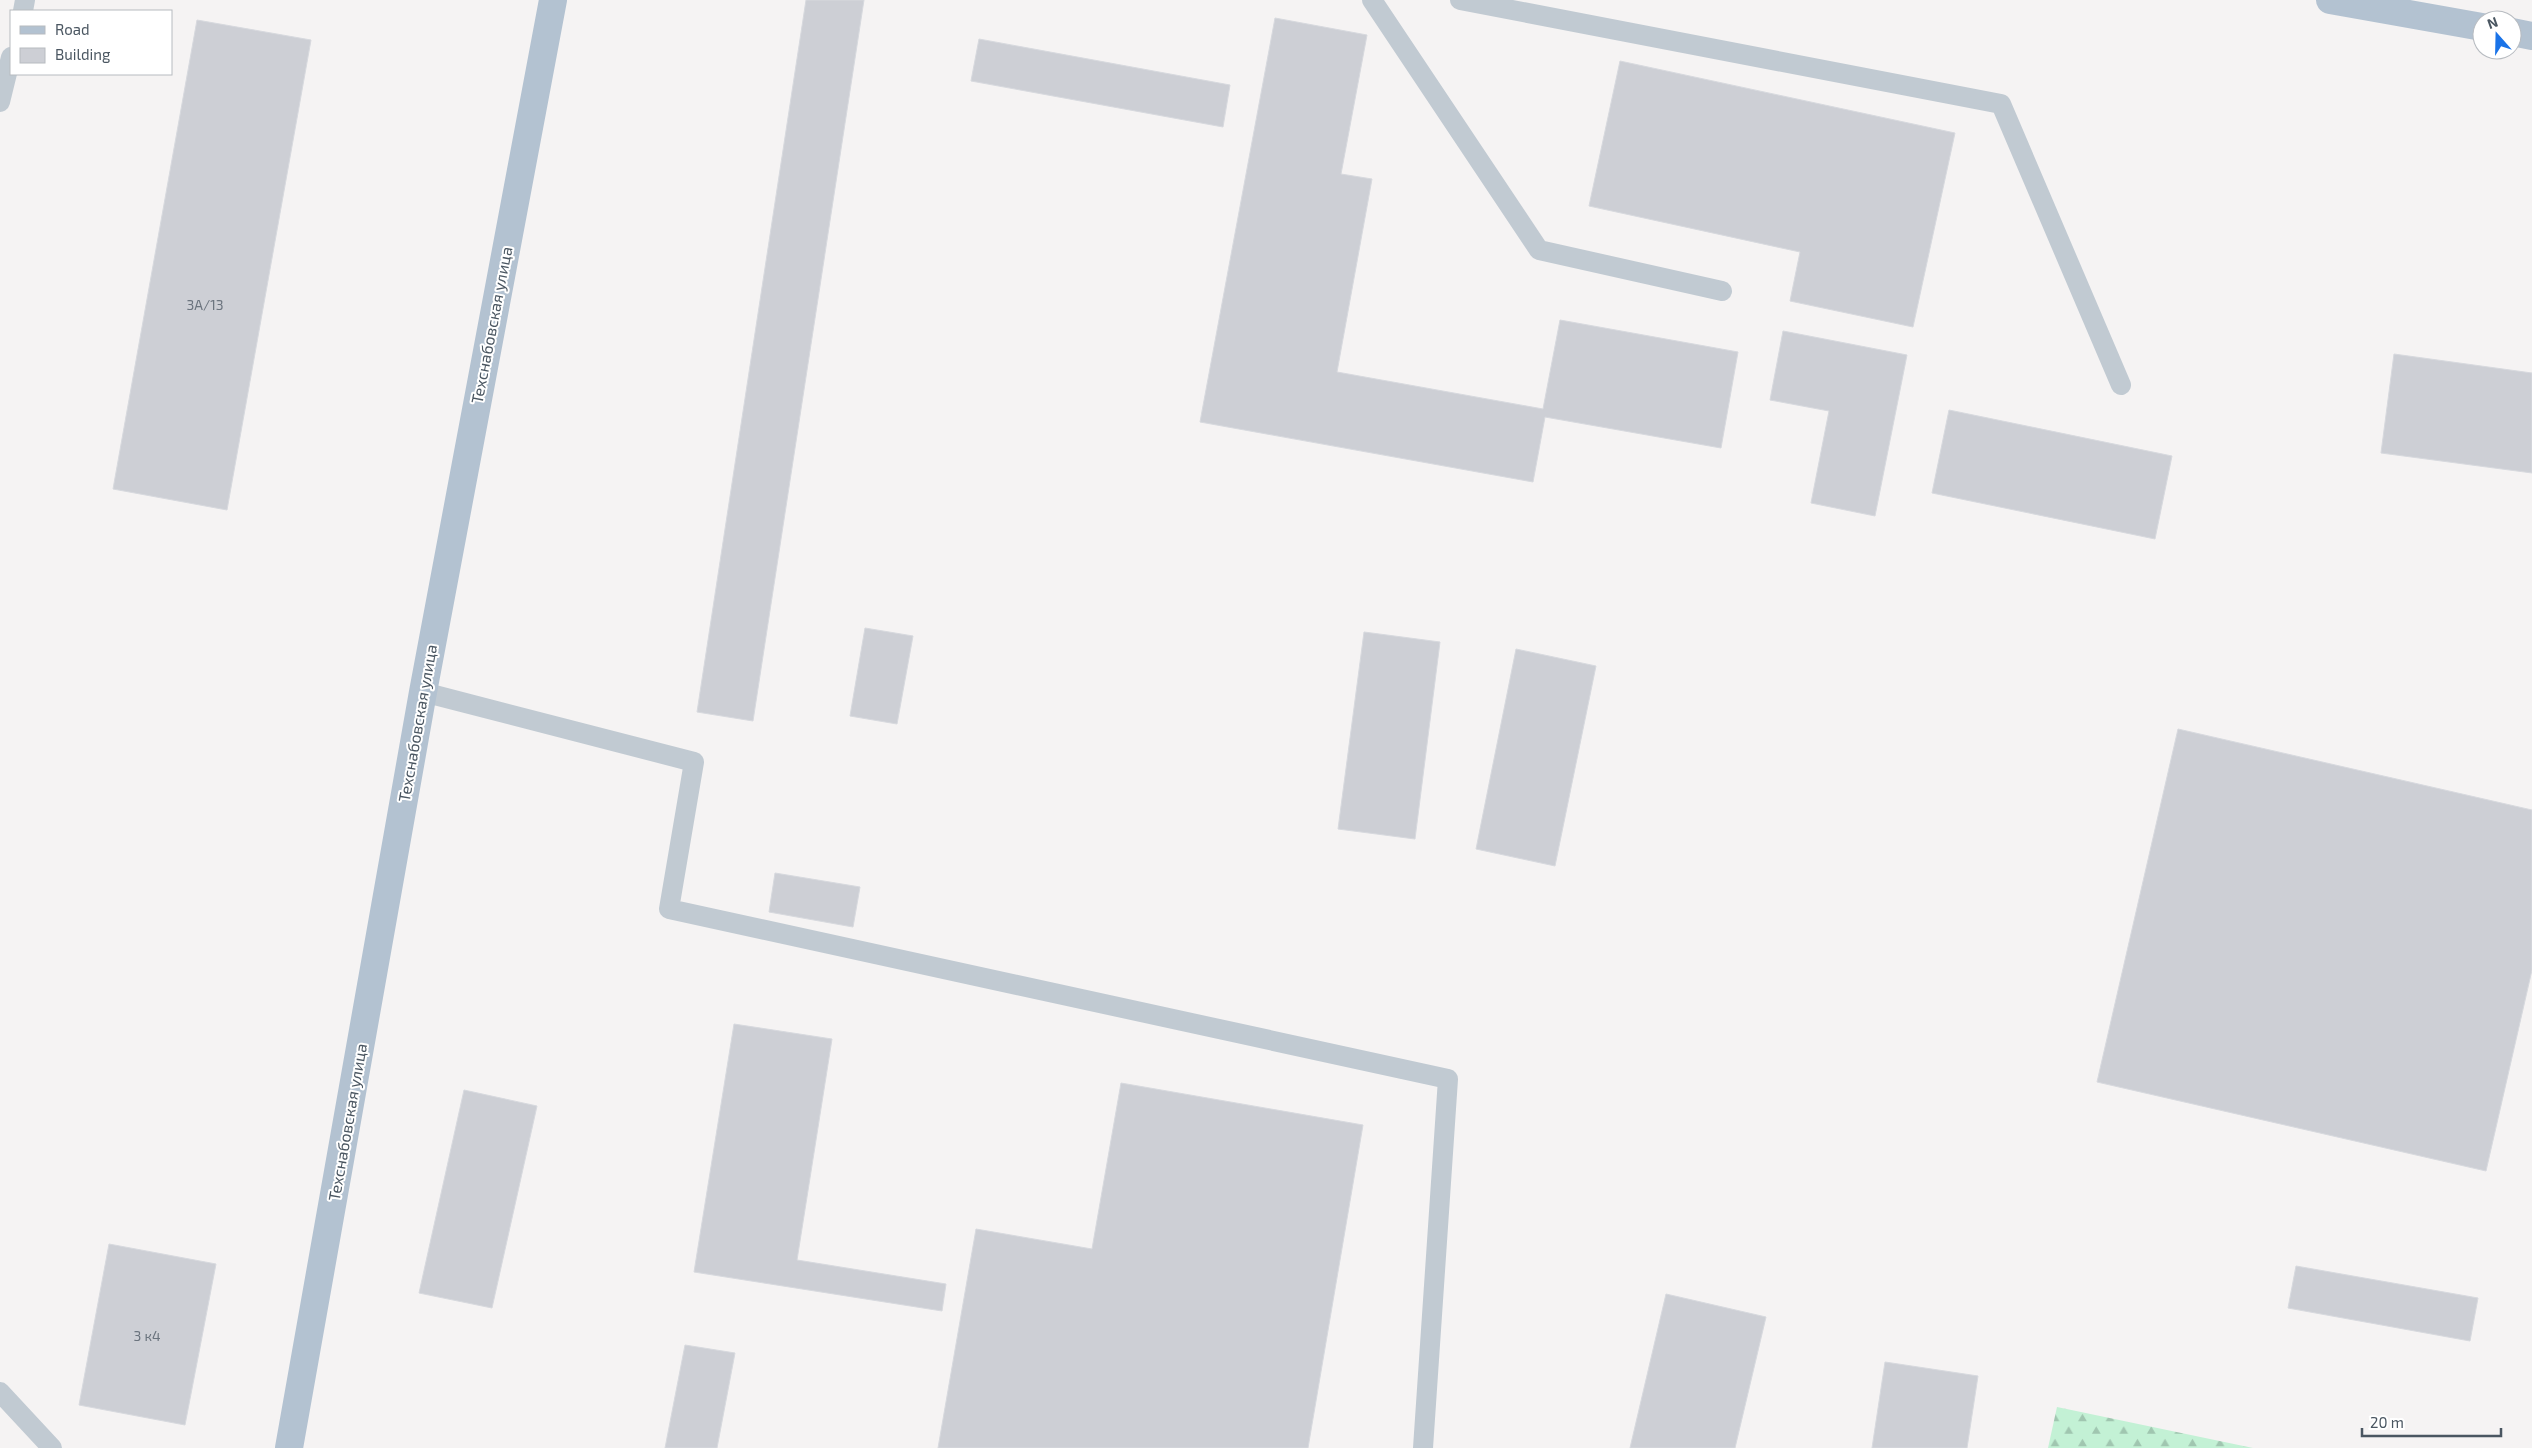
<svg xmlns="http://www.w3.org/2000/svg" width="2532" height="1448" viewBox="0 0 2532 1448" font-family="'Exo 2',sans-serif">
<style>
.forest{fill:url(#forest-firs)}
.building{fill:#cdcfd5;stroke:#d7d9de}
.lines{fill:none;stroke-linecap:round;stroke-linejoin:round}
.service{stroke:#c1cad2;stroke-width:20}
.primary{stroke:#b3c2d1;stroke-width:28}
.labels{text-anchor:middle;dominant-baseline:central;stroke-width:4;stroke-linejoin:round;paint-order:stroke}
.number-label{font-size:14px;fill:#6b747e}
.street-label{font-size:16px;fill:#4a5661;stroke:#fff}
</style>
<defs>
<pattern id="forest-firs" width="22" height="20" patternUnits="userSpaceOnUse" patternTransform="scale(1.25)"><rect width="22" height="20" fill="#c3f1d5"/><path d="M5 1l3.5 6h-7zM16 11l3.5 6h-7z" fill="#a0c6b0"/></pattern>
</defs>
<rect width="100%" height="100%" fill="#f5f3f3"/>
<path class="forest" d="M 2057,1407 L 2253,1448 L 2048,1448 Z"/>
<g class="building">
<path d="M 806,0 L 864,0 L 753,721 L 697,712 Z"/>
<path d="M 1275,18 L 1367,35 L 1341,174 L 1372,179 L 1337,372 L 1543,409 L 1560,320 L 1738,352 L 1721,448 L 1545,417 L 1533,482 L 1200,422 Z"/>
<path d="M 197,20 L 311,40 L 227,510 L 113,489 Z"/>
<path d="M 979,39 L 1230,85 L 1223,127 L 971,81 Z"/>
<path d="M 1620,61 L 1955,133 L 1913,327 L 1790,301 L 1800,252 L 1589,206 Z"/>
<path d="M 1783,331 L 1907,355 L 1875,516 L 1811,503 L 1829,411 L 1770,400 Z"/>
<path d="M 2394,354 L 2532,373 L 2532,473 L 2381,453 Z"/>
<path d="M 1949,410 L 2172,456 L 2155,539 L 1932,493 Z"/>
<path d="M 865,628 L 913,636 L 897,724 L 850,716 Z"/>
<path d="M 1364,632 L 1440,642 L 1415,839 L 1338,829 Z"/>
<path d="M 1516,649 L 1596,666 L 1555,866 L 1476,849 Z"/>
<path d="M 2178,729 L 2532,810 L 2532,970 L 2486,1171 L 2097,1082 Z"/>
<path d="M 775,873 L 860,887 L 853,927 L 769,912 Z"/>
<path d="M 734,1024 L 832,1039 L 797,1260 L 946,1284 L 942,1311 L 694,1272 Z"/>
<path d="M 1121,1083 L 1363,1125 L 1308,1448 L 938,1448 L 976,1229 L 1092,1249 Z"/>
<path d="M 464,1090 L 537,1106 L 492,1308 L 419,1293 Z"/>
<path d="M 109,1244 L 216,1264 L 185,1425 L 79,1405 Z"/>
<path d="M 2296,1266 L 2478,1298 L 2470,1341 L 2288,1308 Z"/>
<path d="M 1666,1294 L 1766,1317 L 1735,1448 L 1630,1448 Z"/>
<path d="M 685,1345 L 735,1353 L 717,1448 L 665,1448 Z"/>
<path d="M 1885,1362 L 1978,1376 L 1967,1448 L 1872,1448 Z"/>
</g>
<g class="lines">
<g class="service">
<path d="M 1372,0 L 1539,250 L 1722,291"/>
<path d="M 1460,0 L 2001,104 L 2121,385"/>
<path d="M 23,11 L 25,0"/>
<path d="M 0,102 L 11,57"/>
<path d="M 423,692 L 694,762 L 669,909 L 1448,1079 L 1423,1448"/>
<path d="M 0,1392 L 52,1448"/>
</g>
<g class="primary">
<path d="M 2330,0 L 2482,27"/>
<path d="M 2512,32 L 2532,36"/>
<path d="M 289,1448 L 423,692 L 553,0"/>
</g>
</g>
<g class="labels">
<g class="number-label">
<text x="205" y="304">3А/13</text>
<text x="147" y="1335">3 к4</text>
</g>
<g class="street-label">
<text transform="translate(491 325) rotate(-79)">Техснабовская улица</text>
<text transform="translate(417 723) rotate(-80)">Техснабовская улица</text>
<text transform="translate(347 1122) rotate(-80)">Техснабовская улица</text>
</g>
</g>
<rect x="10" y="10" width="162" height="65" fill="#ffffff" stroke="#b7bbc0"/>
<rect x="20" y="26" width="25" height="8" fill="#b3c2d1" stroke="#b7bbc0"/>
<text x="55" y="35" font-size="15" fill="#4a5661">Road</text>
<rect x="20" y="48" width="25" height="15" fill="#cdcfd5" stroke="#b7bbc0"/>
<text x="55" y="60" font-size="15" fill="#4a5661">Building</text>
<g transform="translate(2497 35) rotate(340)"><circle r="24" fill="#ffffff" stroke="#b7bbc0"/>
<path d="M0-4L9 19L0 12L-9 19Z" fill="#1a73e8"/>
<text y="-8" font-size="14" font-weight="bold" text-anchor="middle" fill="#4a5661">N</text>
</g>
<path d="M2362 1428v8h139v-8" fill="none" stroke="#4a5661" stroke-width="2.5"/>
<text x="2370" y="1428" font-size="15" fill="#4a5661" stroke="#ffffff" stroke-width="4" paint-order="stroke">20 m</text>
</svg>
